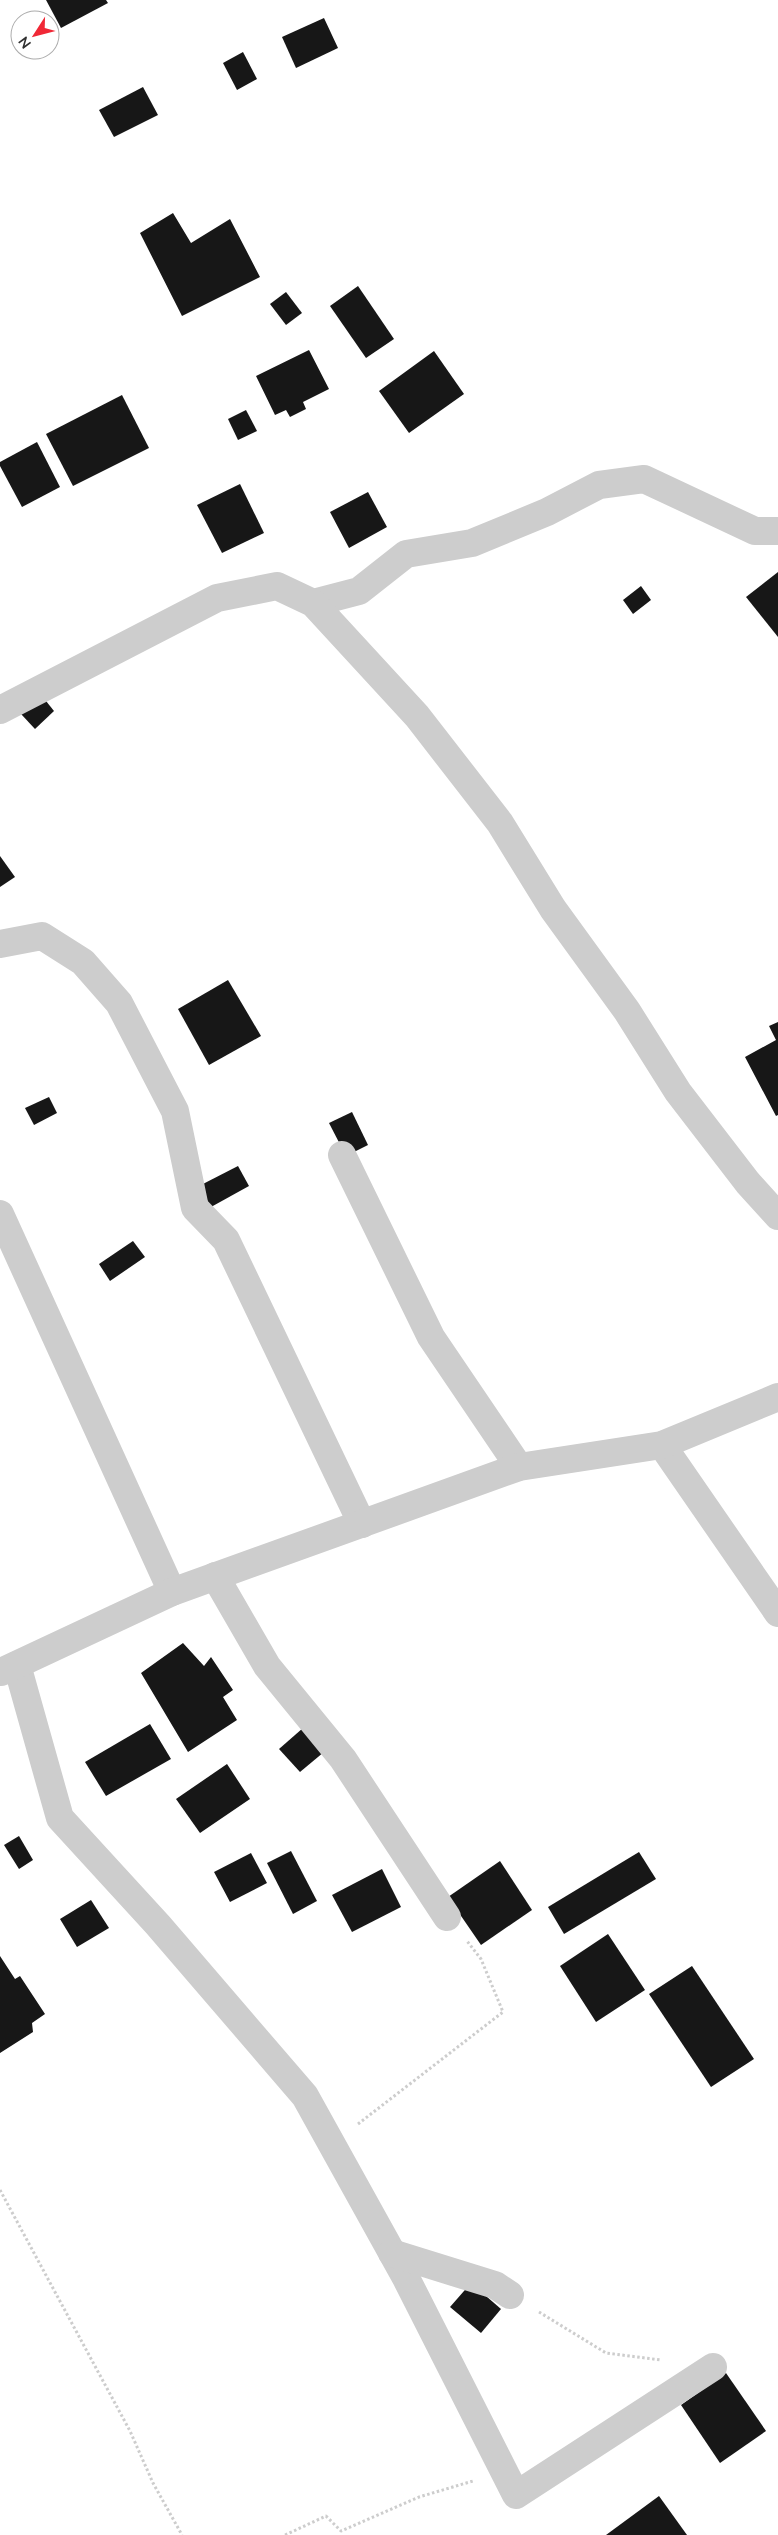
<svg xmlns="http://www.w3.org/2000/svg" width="778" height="2535" viewBox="0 0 778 2535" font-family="Mulish,sans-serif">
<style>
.building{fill:#171717}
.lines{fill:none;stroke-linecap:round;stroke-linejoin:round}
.path{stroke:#cdcdcd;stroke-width:3;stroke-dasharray:2.5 2.5;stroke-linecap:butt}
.street{stroke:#cdcdcd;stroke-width:28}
</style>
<rect width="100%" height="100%" fill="#fff"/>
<g class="building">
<path d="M 46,0 L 106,0 L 108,3 L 61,28 Z"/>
<path d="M 324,18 L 338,48 L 296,68 L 282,37 Z"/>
<path d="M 243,52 L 257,79 L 237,90 L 223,63 Z"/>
<path d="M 143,87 L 158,115 L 114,137 L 99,110 Z"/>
<path d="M 173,213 L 191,243 L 230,219 L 260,277 L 182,316 L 140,233 Z"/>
<path d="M 358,286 L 394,339 L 366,358 L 330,306 Z"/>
<path d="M 286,292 L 302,313 L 286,325 L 270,304 Z"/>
<path d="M 309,350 L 329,389 L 303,402 L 306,409 L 290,417 L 286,410 L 275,415 L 256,376 Z"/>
<path d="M 434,351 L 464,394 L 409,433 L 379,391 Z"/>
<path d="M 122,395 L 149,448 L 73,486 L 46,434 Z"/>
<path d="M 246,410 L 257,431 L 238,440 L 228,419 Z"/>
<path d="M 37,442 L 60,487 L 22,507 L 0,466 L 0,462 Z"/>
<path d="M 240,484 L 264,533 L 222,553 L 197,505 Z"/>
<path d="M 368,492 L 387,527 L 349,548 L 330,512 Z"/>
<path d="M 778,572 L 778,637 L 746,597 Z"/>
<path d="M 641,586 L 651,600 L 633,614 L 623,600 Z"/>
<path d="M 42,696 L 54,711 L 35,729 L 21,714 Z"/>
<path d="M 0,856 L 15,877 L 0,887 Z"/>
<path d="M 228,980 L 261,1036 L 209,1065 L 178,1009 Z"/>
<path d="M 778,1022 L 778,1115 L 776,1116 L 745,1057 L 776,1040 L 769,1026 Z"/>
<path d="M 49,1097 L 57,1113 L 34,1125 L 25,1108 Z"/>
<path d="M 352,1112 L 368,1145 L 346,1156 L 329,1123 Z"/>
<path d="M 238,1166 L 249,1186 L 211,1207 L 199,1186 Z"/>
<path d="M 133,1241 L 145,1257 L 110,1281 L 99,1264 Z"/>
<path d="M 183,1643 L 204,1666 L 211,1657 L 233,1690 L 223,1697 L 237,1720 L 188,1752 L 141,1673 Z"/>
<path d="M 150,1724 L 171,1759 L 106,1796 L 85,1762 Z"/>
<path d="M 303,1728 L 324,1752 L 300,1772 L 279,1749 Z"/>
<path d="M 227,1764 L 250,1799 L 200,1833 L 176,1799 Z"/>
<path d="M 19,1836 L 33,1860 L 19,1869 L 4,1845 Z"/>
<path d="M 291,1851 L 317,1901 L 293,1914 L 267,1863 Z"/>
<path d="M 639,1852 L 656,1879 L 564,1934 L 548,1907 Z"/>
<path d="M 251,1853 L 267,1883 L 230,1902 L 214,1872 Z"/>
<path d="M 500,1861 L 532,1910 L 481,1945 L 448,1897 Z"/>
<path d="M 382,1869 L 401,1907 L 352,1932 L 332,1895 Z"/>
<path d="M 91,1900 L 109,1928 L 77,1947 L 60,1919 Z"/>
<path d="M 608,1934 L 645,1990 L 596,2022 L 560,1966 Z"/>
<path d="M 0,1956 L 15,1979 L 20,1976 L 45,2014 L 32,2023 L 33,2032 L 0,2053 Z"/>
<path d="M 692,1966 L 754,2059 L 711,2087 L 649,1994 Z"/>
<path d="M 471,2283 L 501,2309 L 481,2333 L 450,2307 Z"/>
<path d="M 726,2373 L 766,2431 L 720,2463 L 681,2405 Z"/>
<path d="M 659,2496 L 687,2535 L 606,2535 Z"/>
</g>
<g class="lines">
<g class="path">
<path d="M 358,2124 L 503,2012 L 481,1959 L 467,1941"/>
<path d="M 0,2190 L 130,2431 L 153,2483 L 182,2535"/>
<path d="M 539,2312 L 606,2353 L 661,2360"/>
<path d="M 285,2535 L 326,2516 L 341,2531 L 419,2497 L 473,2481"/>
</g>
<g class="street">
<path d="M 313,603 L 359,591 L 406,554 L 472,543 L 547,512 L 599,485 L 644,479 L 755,531 L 778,531"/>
<path d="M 0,710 L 217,598 L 277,586 L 313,603 L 417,716 L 500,823 L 553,909 L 627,1011 L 678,1092 L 748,1183 L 778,1216"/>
<path d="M 0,944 L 42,936 L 83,962 L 119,1003 L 175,1111 L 195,1208 L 226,1240 L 362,1524"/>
<path d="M 342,1155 L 431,1337 L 519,1467"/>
<path d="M 0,1214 L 172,1592"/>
<path d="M 662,1445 L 778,1613"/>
<path d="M 215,1576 L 267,1666 L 343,1759 L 447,1917"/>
<path d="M 17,1665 L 60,1818 L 158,1925 L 305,2096 L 406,2278 L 516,2495 L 713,2367"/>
<path d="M 1,1672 L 172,1592 L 519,1467 L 662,1445 L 778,1397"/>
<path d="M 392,2253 L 495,2285 L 510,2295"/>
</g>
</g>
<g transform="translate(35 35) rotate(234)"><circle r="24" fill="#ffffff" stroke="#acacac"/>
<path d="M0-4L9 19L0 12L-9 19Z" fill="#f02836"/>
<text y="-8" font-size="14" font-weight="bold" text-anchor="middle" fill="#303030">N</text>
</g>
</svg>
